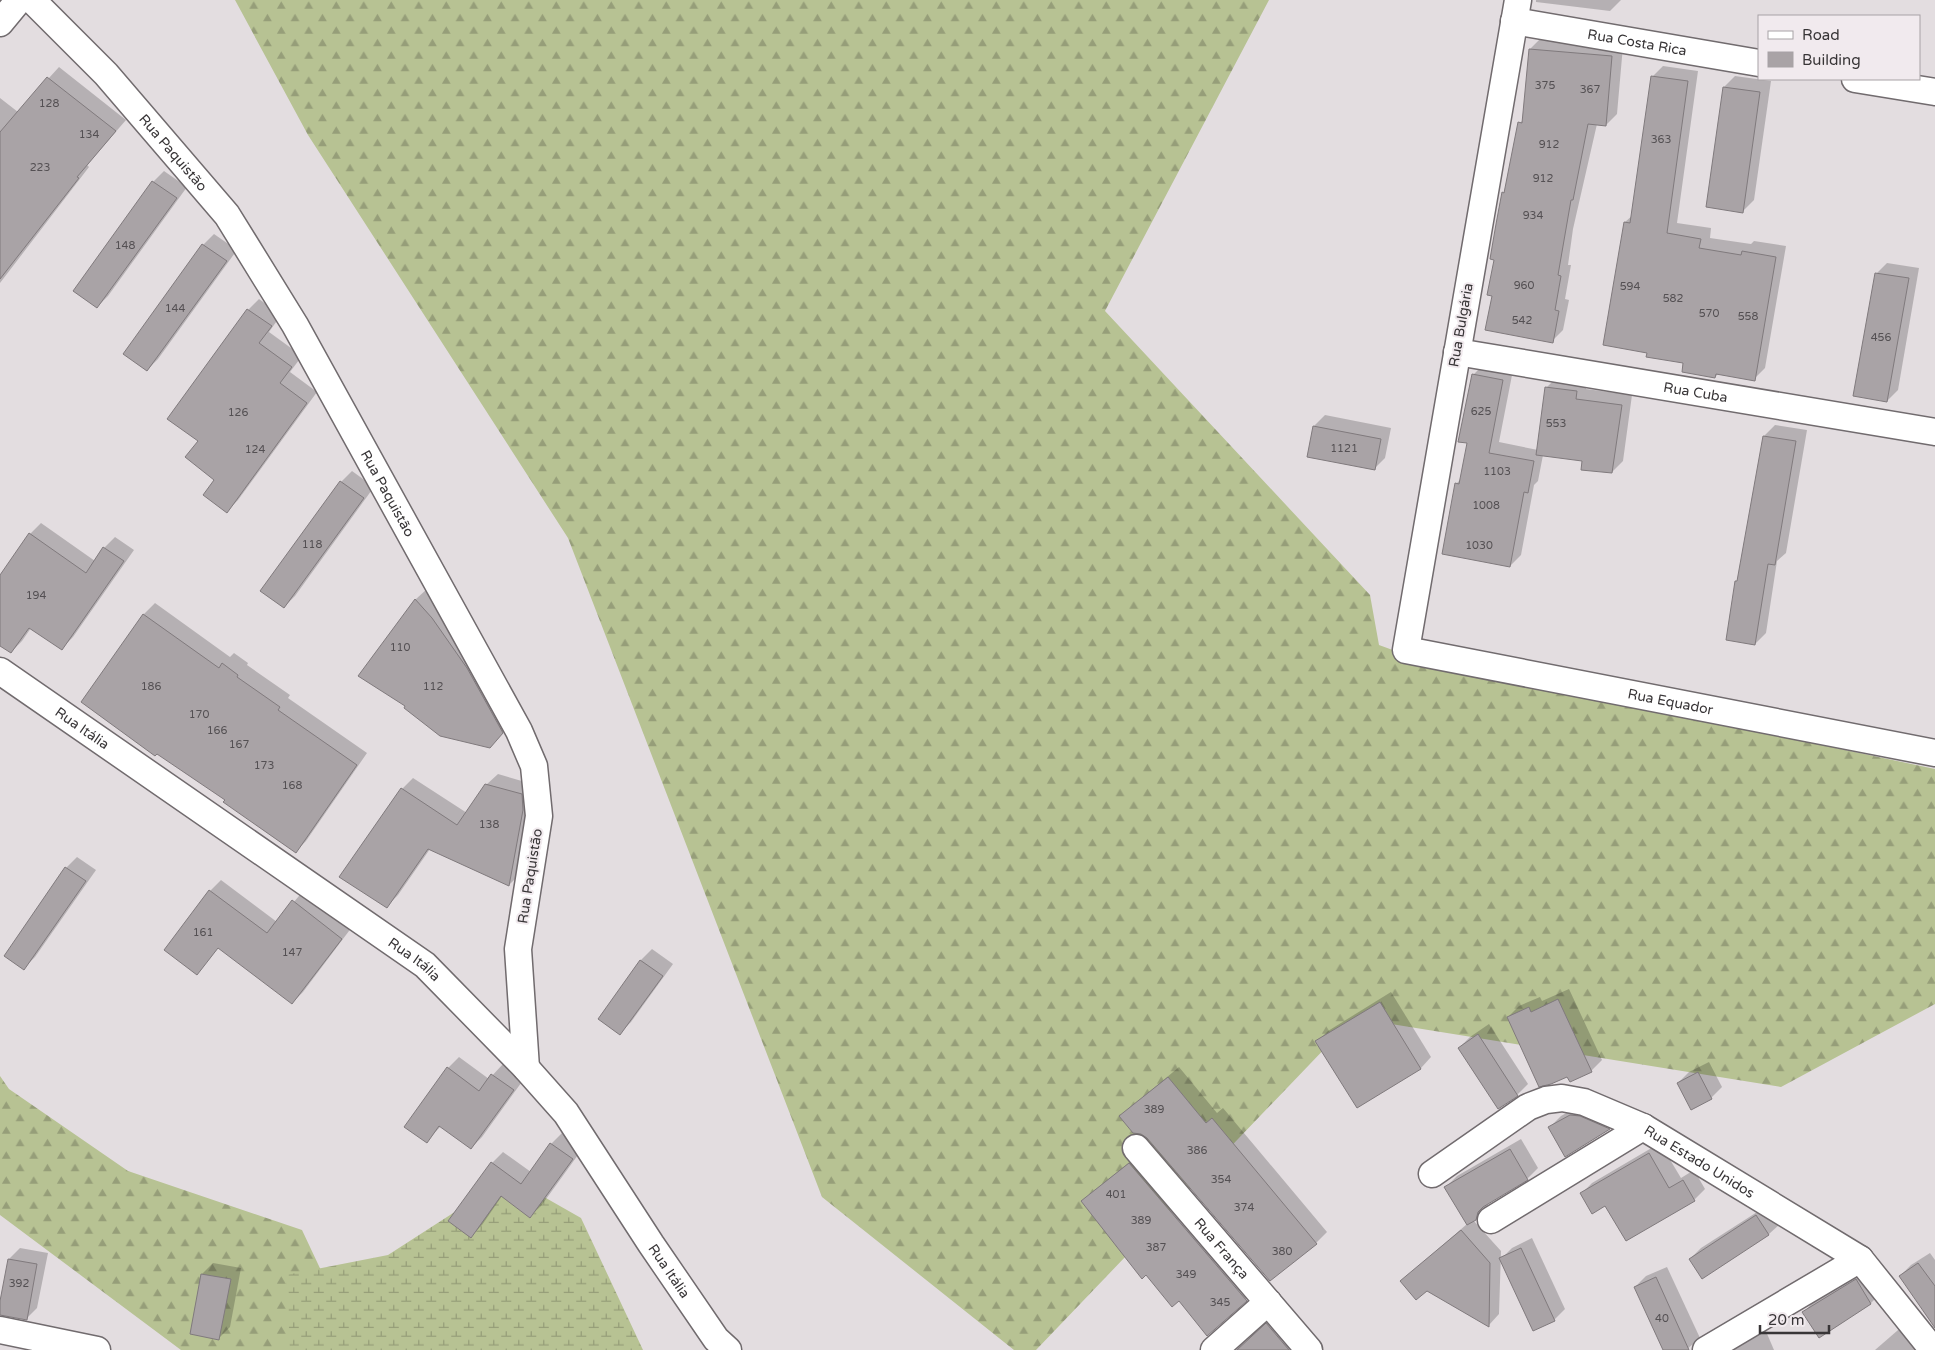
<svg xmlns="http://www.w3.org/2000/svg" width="1935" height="1350" viewBox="0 0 1935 1350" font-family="'Varela Round',sans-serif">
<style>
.forest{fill:url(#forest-firs)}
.wetland{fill:url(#wetland-marsh)}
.shadow{fill:#0003}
.building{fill:#a9a3a6;stroke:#807a7d}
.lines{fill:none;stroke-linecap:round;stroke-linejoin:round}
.minor-casing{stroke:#716b6e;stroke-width:29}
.minor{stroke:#fff;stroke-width:26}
.labels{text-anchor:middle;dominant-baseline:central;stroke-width:4;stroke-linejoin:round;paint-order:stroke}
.number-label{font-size:11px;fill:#545053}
.street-label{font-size:14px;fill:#383537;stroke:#f1eaee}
</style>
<defs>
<pattern id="forest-firs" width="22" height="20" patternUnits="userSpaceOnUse" patternTransform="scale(1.25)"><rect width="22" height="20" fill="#b7c293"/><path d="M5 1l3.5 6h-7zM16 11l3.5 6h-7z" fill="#969e79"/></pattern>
<pattern id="wetland-marsh" width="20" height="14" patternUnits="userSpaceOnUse" patternTransform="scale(1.25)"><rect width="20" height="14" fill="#b7c293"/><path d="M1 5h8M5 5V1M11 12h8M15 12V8" fill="none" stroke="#969e79"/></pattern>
</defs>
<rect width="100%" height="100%" fill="#e3dde0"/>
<g class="forest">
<path d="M 235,0 L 1269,0 L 1105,311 L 1370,595 L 1379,645 L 1420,660 L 1935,769 L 1935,1004 L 1781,1087 L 1354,1018 L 1036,1350 L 1014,1350 L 822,1197 L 568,538 L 308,135 Z"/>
<path d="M 0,1076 L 9,1089 L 128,1171 L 302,1230 L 350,1332 L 354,1350 L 181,1350 L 0,1215 Z"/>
</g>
<path class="wetland" d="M 509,1177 L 581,1218 L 643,1350 L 290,1350 L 286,1275 L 388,1255 Z"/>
<g class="shadow">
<path d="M 1536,0 L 1621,0 L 1610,11 L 1536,2 Z"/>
<path d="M 1541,38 L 1623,46 L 1617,114 L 1606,125 L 1597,124 L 1573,229 L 1568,265 L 1571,265 L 1565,299 L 1569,300 L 1563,330 L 1552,341 L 1493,295 L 1495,259 L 1503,193 L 1506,190 L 1520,123 L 1524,119 L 1530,49 Z"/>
<path d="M 1663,66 L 1698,71 L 1677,223 L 1711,228 L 1710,238 L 1751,244 L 1754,241 L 1786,246 L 1765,368 L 1754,379 L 1719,373 L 1715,377 L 1685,362 L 1648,352 L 1604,344 L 1625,222 L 1633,215 L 1652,77 Z"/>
<path d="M 59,67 L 126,120 L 87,165 L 89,167 L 0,283 L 0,98 L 18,112 Z"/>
<path d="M 1735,76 L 1771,81 L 1754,200 L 1743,211 L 1724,87 Z"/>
<path d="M 164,171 L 187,187 L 108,296 L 97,307 L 75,291 L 153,182 Z"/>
<path d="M 214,234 L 237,250 L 158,359 L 147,370 L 124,354 L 203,245 Z"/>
<path d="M 1887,263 L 1919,268 L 1898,390 L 1887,401 L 1876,274 Z"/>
<path d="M 259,299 L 281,315 L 269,332 L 302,356 L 290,372 L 317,392 L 238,500 L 227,511 L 200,440 L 248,310 Z"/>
<path d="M 1484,364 L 1513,370 L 1499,442 L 1538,450 L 1546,388 L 1557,377 L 1587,380 L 1586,389 L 1632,395 L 1623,461 L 1612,472 L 1583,460 L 1543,455 L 1538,481 L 1534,485 L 1521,555 L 1510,566 L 1456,484 L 1461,479 L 1468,442 L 1473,375 Z"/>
<path d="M 1325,415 L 1391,428 L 1385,458 L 1374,469 L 1308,456 L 1314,426 Z"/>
<path d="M 1775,425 L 1807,430 L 1786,553 L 1777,561 L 1766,633 L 1755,644 L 1737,581 L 1739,579 L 1764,436 Z"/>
<path d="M 352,471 L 374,487 L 295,596 L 284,607 L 262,590 L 341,482 Z"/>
<path d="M 41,523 L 95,561 L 104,548 L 115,537 L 134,550 L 73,637 L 62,648 L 31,628 L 22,641 L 11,652 L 0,644 L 0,578 L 30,534 Z"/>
<path d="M 427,589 L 513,721 L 490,747 L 407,705 L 360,676 L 416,599 Z"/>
<path d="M 155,603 L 230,657 L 234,653 L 248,663 L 247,665 L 290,695 L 288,698 L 367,753 L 306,841 L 295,852 L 226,799 L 83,702 L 144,614 Z"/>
<path d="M 498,774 L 532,784 L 520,874 L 509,885 L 430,849 L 398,895 L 387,906 L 402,789 L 413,778 L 467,813 L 486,785 Z"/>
<path d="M 77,857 L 96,870 L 35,957 L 24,968 L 66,868 Z"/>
<path d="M 221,880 L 277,922 L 304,890 L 352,927 L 303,992 L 292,1003 L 219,947 L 197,973 L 165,950 L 210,891 Z"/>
<path d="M 652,949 L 673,964 L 631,1022 L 620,1033 L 600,1019 L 641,960 Z"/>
<path d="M 1569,989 L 1602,1060 L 1591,1071 L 1568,1075 L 1508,1017 L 1519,1006 L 1540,997 L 1542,1001 Z"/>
<path d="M 1391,992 L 1431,1057 L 1421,1068 L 1357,1107 L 1317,1042 L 1328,1031 Z"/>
<path d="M 1489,1024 L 1528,1084 L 1517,1095 L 1499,1108 L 1459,1048 L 1470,1037 Z"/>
<path d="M 459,1057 L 489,1079 L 503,1064 L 524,1079 L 482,1137 L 471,1148 L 441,1126 L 427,1141 L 448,1068 Z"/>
<path d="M 1709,1062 L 1722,1087 L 1711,1098 L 1678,1083 L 1689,1072 Z"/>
<path d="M 1179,1067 L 1217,1113 L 1223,1108 L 1327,1232 L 1316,1243 L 1148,1137 L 1121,1116 Z"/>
<path d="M 1582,1104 L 1620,1118 L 1610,1128 L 1565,1156 L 1550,1127 L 1561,1116 Z"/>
<path d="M 562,1133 L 583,1148 L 541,1206 L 530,1216 L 502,1196 L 482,1225 L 471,1236 L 492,1163 L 503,1152 L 531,1172 L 551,1144 Z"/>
<path d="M 1521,1139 L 1538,1168 L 1527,1179 L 1488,1203 L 1487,1207 L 1473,1220 L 1501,1251 L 1499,1314 L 1489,1325 L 1413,1271 L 1467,1224 L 1446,1187 L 1457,1176 Z"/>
<path d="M 1660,1143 L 1681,1178 L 1694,1170 L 1705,1189 L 1694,1200 L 1581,1194 L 1592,1183 Z"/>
<path d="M 1141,1153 L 1257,1289 L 1208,1334 L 1179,1300 L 1083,1202 L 1094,1191 Z"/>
<path d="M 1768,1205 L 1780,1224 L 1769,1234 L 1690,1259 L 1701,1248 Z"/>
<path d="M 1532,1238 L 1565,1309 L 1554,1320 L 1501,1259 L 1512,1248 Z"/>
<path d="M 20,1248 L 48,1253 L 37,1308 L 26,1319 L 0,1315 L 9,1259 Z"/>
<path d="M 1930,1253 L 1935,1260 L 1935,1325 L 1900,1276 L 1911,1265 Z"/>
<path d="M 213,1263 L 241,1268 L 230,1327 L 219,1338 L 202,1274 Z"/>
<path d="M 1667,1267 L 1700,1338 L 1686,1350 L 1664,1350 L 1635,1287 L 1646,1276 Z"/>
<path d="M 1867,1269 L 1882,1292 L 1871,1303 L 1819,1336 L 1804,1312 L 1814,1301 Z"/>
<path d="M 1278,1313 L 1310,1350 L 1235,1350 Z"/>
<path d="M 1905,1324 L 1927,1350 L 1875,1350 Z"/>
<path d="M 1765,1329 L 1774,1350 L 1730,1350 Z"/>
</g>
<g class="building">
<path d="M 1529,49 L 1612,56 L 1606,126 L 1588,124 L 1573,200 L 1571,200 L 1558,275 L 1561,276 L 1555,310 L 1559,311 L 1553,343 L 1485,330 L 1492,296 L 1487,295 L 1494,260 L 1490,259 L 1496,224 L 1502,192 L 1504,193 L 1518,122 L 1522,123 Z"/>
<path d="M 1651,76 L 1688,81 L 1667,233 L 1701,239 L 1699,248 L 1741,255 L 1742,251 L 1776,257 L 1755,381 L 1716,374 L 1715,378 L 1682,372 L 1683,363 L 1646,357 L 1647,353 L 1603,345 L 1624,222 L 1630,223 Z"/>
<path d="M 47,77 L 116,131 L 77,177 L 79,178 L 0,279 L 0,132 Z"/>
<path d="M 1723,87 L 1760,92 L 1743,213 L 1706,207 Z"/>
<path d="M 152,181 L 177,198 L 97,308 L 73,291 Z"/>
<path d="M 202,244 L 227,261 L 147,371 L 123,354 Z"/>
<path d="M 1875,273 L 1909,278 L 1887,402 L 1853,396 Z"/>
<path d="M 247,309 L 272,326 L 259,343 L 292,367 L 280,383 L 307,403 L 227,513 L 203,495 L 214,480 L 185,457 L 198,441 L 167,419 Z"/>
<path d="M 1472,374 L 1503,380 L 1489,453 L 1534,461 L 1528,493 L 1524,492 L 1510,567 L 1442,554 L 1455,483 L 1459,484 L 1467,443 L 1458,442 Z"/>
<path d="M 1545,387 L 1577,391 L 1576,399 L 1622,405 L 1612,473 L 1581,470 L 1582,461 L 1536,455 Z"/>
<path d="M 1313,426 L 1381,439 L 1375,470 L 1307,457 Z"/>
<path d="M 1763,436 L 1796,441 L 1775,565 L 1768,564 L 1755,645 L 1726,640 L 1735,581 L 1737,581 Z"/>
<path d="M 340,481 L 364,498 L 284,608 L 260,591 Z"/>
<path d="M 29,533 L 86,573 L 103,547 L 124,561 L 62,650 L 29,628 L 11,653 L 0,646 L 0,575 Z"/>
<path d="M 415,599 L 432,618 L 467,668 L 503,733 L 490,748 L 440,736 L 404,708 L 405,706 L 358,676 Z"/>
<path d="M 143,614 L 219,668 L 222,663 L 238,675 L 237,677 L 280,707 L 278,710 L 357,765 L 296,853 L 223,802 L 225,800 L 157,754 L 155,756 L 81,702 Z"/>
<path d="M 485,784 L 522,794 L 523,810 L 509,886 L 428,849 L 387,908 L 339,877 L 401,788 L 457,825 Z"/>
<path d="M 65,867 L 86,881 L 24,970 L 4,956 Z"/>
<path d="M 209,890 L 267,933 L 292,900 L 342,939 L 292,1004 L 218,948 L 197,975 L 164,950 Z"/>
<path d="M 640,960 L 663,976 L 620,1035 L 598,1019 Z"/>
<path d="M 1558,999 L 1592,1072 L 1570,1082 L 1567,1077 L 1551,1084 L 1539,1087 L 1507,1017 L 1529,1007 L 1531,1012 Z"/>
<path d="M 1380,1002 L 1421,1069 L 1357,1108 L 1315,1041 Z"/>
<path d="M 1478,1034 L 1518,1096 L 1498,1109 L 1458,1048 Z"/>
<path d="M 447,1067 L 479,1091 L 491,1074 L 514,1090 L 471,1149 L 439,1126 L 427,1143 L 404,1127 Z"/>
<path d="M 1698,1072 L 1712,1099 L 1691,1110 L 1677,1083 Z"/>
<path d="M 1168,1077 L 1206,1123 L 1212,1118 L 1317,1244 L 1270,1281 L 1147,1138 L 1141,1134 L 1133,1133 L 1119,1116 Z"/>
<path d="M 1570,1115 L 1580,1116 L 1610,1129 L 1565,1157 L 1548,1127 Z"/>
<path d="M 550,1143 L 573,1159 L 530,1218 L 501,1196 L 471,1238 L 448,1221 L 491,1162 L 521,1184 Z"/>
<path d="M 1510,1149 L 1528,1180 L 1483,1207 L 1478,1212 L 1476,1220 L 1467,1225 L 1444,1187 Z"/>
<path d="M 1649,1153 L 1669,1188 L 1683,1180 L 1695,1201 L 1626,1241 L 1605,1206 L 1592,1214 L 1580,1193 Z"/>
<path d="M 1129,1163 L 1247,1301 L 1207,1336 L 1179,1301 L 1172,1307 L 1146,1275 L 1142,1279 L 1081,1201 Z"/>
<path d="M 1756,1215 L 1769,1235 L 1702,1279 L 1689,1259 Z"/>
<path d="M 1461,1230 L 1490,1263 L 1489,1327 L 1427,1291 L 1416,1300 L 1400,1281 Z"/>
<path d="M 1521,1248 L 1555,1321 L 1533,1331 L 1499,1258 Z"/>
<path d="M 8,1259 L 37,1264 L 27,1320 L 0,1315 L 0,1301 Z"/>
<path d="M 1918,1263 L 1935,1286 L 1935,1328 L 1899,1276 Z"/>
<path d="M 201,1274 L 231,1279 L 219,1340 L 190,1334 Z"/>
<path d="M 1656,1277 L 1689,1350 L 1663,1350 L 1634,1287 Z"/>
<path d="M 1856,1279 L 1871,1304 L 1819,1338 L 1802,1312 Z"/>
<path d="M 1266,1323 L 1289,1350 L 1237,1350 Z"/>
</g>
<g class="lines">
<g class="minor-casing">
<g id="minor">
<path id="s1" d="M 32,0 L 106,74 L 227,215 L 295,325 L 519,731 L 534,766 L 539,816 L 518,949 L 526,1068"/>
<path id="s2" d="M 1518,0 L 1406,650 L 1935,753"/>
<path id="s3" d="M 1514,21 L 1759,63"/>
<path d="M 0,23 L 19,0"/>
<path d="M 1855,79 L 1935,92"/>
<path id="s4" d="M 1457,352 L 1935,432"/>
<path id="s5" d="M 0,671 L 425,965 L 526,1068 L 566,1113 L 651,1244 L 716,1339 L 728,1350"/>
<path id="s6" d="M 1136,1148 L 1309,1350"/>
<path id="s7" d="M 1432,1174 L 1528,1107 L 1546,1100 L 1562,1098 L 1584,1102 L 1643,1127 L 1860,1259 L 1933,1350"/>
<path d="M 1491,1220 L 1643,1127"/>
<path d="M 0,1330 L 97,1350"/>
<path d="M 1214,1350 L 1268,1302"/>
<path d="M 1706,1350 L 1860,1259"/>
</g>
</g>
<use href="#minor" class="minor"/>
</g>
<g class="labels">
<g class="number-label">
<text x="1545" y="85">375</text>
<text x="1590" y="89">367</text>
<text x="49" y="103">128</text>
<text x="89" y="134">134</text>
<text x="1661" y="139">363</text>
<text x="1549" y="144">912</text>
<text x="40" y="167">223</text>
<text x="1543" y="178">912</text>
<text x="1533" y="215">934</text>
<text x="125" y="245">148</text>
<text x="1524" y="285">960</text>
<text x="1630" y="286">594</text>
<text x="1673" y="298">582</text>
<text x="175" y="308">144</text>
<text x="1709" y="313">570</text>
<text x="1748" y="316">558</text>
<text x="1522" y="320">542</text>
<text x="1881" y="337">456</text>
<text x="1481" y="411">625</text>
<text x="238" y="412">126</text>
<text x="1556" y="423">553</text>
<text x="1344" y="448">1121</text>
<text x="255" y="449">124</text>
<text x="1497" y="471">1103</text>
<text x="1486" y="505">1008</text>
<text x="312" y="544">118</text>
<text x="1479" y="545">1030</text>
<text x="36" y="595">194</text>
<text x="400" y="647">110</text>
<text x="151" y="686">186</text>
<text x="433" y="686">112</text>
<text x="199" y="714">170</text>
<text x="217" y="730">166</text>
<text x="239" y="744">167</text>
<text x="264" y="765">173</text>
<text x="292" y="785">168</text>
<text x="489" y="824">138</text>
<text x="203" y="932">161</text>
<text x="292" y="952">147</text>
<text x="1154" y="1109">389</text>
<text x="1197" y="1150">386</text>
<text x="1221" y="1179">354</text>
<text x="1116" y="1194">401</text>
<text x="1244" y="1207">374</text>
<text x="1141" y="1220">389</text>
<text x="1156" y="1247">387</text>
<text x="1282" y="1251">380</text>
<text x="1186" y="1274">349</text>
<text x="19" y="1283">392</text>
<text x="1220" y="1302">345</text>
<text x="1662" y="1318">40</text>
</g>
<g class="street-label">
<text stroke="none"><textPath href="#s3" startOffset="125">Rua Costa Rica</textPath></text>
<text stroke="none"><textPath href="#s1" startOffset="208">Rua Paquistão</textPath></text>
<text transform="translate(1461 325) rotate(-80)">Rua Bulgária</text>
<text stroke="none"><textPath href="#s4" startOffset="242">Rua Cuba</textPath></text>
<text stroke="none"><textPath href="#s1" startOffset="612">Rua Paquistão</textPath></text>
<text stroke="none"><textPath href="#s2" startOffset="929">Rua Equador</textPath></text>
<text stroke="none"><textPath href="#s5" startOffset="100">Rua Itália</textPath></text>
<text transform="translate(530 876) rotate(-81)">Rua Paquistão</text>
<text stroke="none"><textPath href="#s5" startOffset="505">Rua Itália</textPath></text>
<text stroke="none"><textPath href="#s7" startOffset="305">Rua Estado Unidos</textPath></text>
<text stroke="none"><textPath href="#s6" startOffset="132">Rua França</textPath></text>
<text stroke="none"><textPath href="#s5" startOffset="910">Rua Itália</textPath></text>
</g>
</g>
<rect x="1758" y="15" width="162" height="65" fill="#f1eaee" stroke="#a7a2a5"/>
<rect x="1768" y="31" width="25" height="8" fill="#ffffff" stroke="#a7a2a5"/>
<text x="1802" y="40" font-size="15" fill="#383537">Road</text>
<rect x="1768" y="52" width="25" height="15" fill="#a9a3a6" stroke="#a7a2a5"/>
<text x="1802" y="65" font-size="15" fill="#383537">Building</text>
<path d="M1760 1325v8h69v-8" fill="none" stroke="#383537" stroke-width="2.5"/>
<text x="1768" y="1325" font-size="15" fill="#383537" stroke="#f1eaee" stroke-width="4" paint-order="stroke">20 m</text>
</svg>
